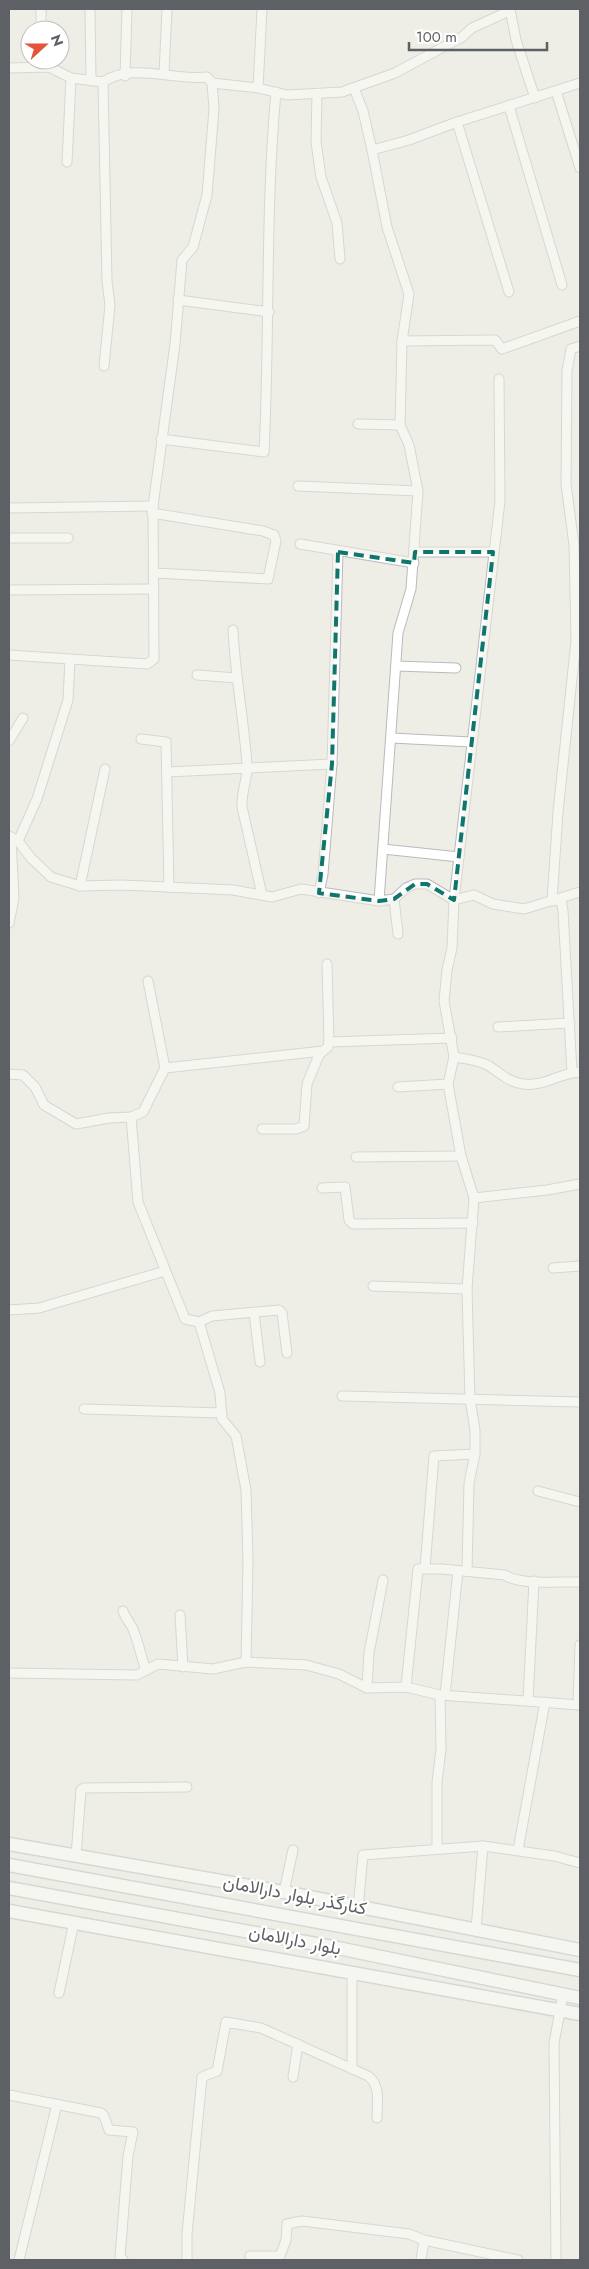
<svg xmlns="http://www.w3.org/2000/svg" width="589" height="2269" viewBox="0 0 589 2269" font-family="Jost,Vazirmatn,sans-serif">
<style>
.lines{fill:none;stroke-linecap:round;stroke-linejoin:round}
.street-casing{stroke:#b8babf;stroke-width:11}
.secondary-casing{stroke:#b9bbc1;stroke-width:15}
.street{stroke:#fff;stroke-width:9}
.secondary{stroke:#fff;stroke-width:12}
.marked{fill:none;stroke:#0f766e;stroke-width:4;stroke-dasharray:10 6;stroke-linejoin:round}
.labels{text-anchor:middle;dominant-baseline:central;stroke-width:4.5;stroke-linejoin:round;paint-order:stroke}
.street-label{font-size:18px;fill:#5d6065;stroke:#fff}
</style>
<rect width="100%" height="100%" fill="#efeee6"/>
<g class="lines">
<g class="street-casing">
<g id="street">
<path d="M 90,9 L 91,81"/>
<path d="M 510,9 L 516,40 L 535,98"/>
<path d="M 41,30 L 41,9"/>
<path d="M 9,68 L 49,67 L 71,78 L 103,82 C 133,62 173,81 207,77 L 212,83 L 214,109 L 207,195 L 193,247 L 182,260 L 175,344 L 153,506 L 154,659 L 147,664 L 9,655"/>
<path d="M 164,74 L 167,9"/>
<path d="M 125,76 L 127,9"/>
<path d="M 103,82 L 107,281 L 110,305 L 104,366"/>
<path d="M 212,83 L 258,88 L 287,95 L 342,92 L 395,73 L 462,37 L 472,28 L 509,11"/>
<path d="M 258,88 L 262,9"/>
<path d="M 354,88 L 363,111 L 372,150 L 387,227 L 409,294 L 402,341 L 400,425 L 409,445 L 418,491 L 411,589 L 398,633 L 379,901"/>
<path d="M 556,91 L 580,168"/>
<path d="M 317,94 L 316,142 L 321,177 L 337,223 L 340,259"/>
<path d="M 509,106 L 562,285"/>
<path d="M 457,122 L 509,292"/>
<path d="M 372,150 L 409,140 L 457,122 L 580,83"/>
<path d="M 67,162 L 71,78"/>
<path d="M 178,300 L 269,312"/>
<path d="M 402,341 L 495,340 L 502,349 L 580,321"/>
<path d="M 358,424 L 400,425"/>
<path d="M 161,439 L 264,452 C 270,332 265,212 276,92"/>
<path d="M 298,486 L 418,491"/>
<path d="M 9,508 L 153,506"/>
<path d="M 152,513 L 263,531 L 274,535 L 276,541 L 268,579 L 154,573"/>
<path d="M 9,538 L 68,538"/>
<path d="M 300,544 L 414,563"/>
<path d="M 415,552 L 493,552"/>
<path d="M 9,590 L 154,589"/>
<path d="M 233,630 C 235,675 244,720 247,765 C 248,778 241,792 242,807 L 262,895"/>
<path d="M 396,666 L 456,668"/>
<path d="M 197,675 L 236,678"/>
<path d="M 391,738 L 471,742"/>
<path d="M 141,739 L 166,742 L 169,887"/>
<path d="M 9,741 L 23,718"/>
<path d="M 167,772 L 332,764"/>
<path d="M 9,836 L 18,841 L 31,858 L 51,877 L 80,886 L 122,885 L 233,890 L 272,897 L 301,889 L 379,901 L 394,899 L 406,888 L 415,884 L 427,884 L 454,900 L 474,895 L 493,904 L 524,909 L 580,892"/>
<path d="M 18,841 L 37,799 L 68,700 L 70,660"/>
<path d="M 383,849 L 459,857"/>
<path d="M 80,886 L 105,769"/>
<path d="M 319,893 L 323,874 L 332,764 L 338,552"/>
<path d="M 394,899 L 398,934"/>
<path d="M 9,923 L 14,898 L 11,839"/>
<path d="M 148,981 L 165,1068"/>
<path d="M 498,1027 L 570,1023"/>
<path d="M 329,1042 L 452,1038"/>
<path d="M 454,1057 C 466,1059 478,1060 489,1066 C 500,1073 510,1083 523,1084 C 544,1087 559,1073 580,1072"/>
<path d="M 572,1072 L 563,911 L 561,900 L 552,901 L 558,812 L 576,641 L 574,545 L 566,484 L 567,371 L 571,349 L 580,346"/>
<path d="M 9,1074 L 23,1075 L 35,1087 L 44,1105 L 76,1124 L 109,1118 L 131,1117 L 143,1112 L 165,1068 L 323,1051 L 328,1047 L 329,1042 L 327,964"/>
<path d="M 398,1087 L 448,1084"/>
<path d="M 131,1117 L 138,1202 L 185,1319 L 199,1322 L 220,1393 L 222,1419 L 236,1436 L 246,1490 L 248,1561 L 246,1662"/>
<path d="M 262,1129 L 296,1129 L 304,1126 L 307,1084 L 319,1055 L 323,1051"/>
<path d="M 356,1157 L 461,1156"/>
<path d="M 322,1188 L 345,1187 L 349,1220 L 353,1224 L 473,1223"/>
<path d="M 474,1198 L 547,1190 L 580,1184"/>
<path d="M 553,1268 L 580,1266"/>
<path d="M 373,1286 L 467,1289"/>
<path d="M 9,1310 L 39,1308 L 165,1271"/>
<path d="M 254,1313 L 260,1362"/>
<path d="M 199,1322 L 212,1316 L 279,1310 L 282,1313 L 287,1353"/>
<path d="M 342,1396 L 580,1402"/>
<path d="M 84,1409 L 222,1413"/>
<path d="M 538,1491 L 580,1502"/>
<path d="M 425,1568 L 434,1456 L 475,1454"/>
<path d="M 467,1571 L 469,1483 L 475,1454 L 475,1430 L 470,1399 L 467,1289 L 474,1198 L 461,1156 L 448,1084 L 454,1057 L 444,1001 L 447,970 L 452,948 L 454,900 L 500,501 L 499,379"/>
<path d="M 123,1611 C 126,1620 133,1626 134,1632 C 139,1644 141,1657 146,1670"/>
<path d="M 180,1615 L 183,1667"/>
<path d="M 9,1673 L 137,1675 L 158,1664 L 213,1669 L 246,1662 L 306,1665 L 339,1674 L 367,1688 L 406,1687 L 440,1695 L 580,1705"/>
<path d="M 406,1687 L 418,1569 L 442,1569 L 505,1575 C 520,1586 561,1581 580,1582"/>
<path d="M 367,1688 L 369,1653 L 383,1580"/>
<path d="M 445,1695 L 458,1571"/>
<path d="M 528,1700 L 534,1581"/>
<path d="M 578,1705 L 580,1645"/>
<path d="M 437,1848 L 437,1782 L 441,1749 L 440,1695"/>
<path d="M 518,1850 L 545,1702"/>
<path d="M 76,1856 L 81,1790 L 84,1788 L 187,1787"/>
<path d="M 284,1892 L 293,1850"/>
<path d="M 358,1908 L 363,1855 L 483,1846 L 554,1856 L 580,1863"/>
<path d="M 476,1929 L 483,1846"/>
<path d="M 59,1993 L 74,1922"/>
<path d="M 352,2069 L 352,1972"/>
<path d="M 293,2077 L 298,2044"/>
<path d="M 9,2095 L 101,2113 L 104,2116 L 109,2130 L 133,2132 L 128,2156 L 120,2257 L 123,2260"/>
<path d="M 250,2256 L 280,2256 L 286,2240 L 287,2224 L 302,2221 L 409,2234 L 424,2240 L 518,2260"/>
<path d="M 19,2260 L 57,2104"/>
<path d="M 187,2260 L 187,2234 L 202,2077 L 217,2071 L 226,2022 L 261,2028 L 368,2076 C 381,2085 377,2104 377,2118"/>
<path d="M 421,2260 L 424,2240"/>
<path d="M 556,2260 L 554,2043 L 563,1995"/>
</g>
</g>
<g class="secondary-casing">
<g id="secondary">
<path d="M 9,1844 L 284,1892 L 580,1950"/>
<path d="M 9,1865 L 580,1970"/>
<path d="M 9,1888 L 338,1948 L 580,1998"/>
<path d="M 9,1911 L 580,2014"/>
</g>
</g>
<use href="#street" class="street"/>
<use href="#secondary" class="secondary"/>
</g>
<path d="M0 0H589V2269H0ZM 338,552 L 414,563 L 415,552 L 493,552 L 454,900 L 427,884 L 415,884 L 394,899 L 379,901 L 319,893 L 332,764 Z" fill="#efeee6" fill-opacity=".55" fill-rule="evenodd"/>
<path class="marked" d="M 338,552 L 414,563 L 415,552 L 493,552 L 454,900 L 427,884 L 415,884 L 394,899 L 379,901 L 319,893 L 332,764 Z"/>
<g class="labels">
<g class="street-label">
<text transform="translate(295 1895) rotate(11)">کنارگذر بلوار دارالامان</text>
<text transform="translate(295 1940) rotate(11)">بلوار دارالامان</text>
</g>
</g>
<rect width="589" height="2269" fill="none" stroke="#5d6065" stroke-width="20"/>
<g transform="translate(45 45) rotate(69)"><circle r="24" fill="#ffffff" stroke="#bebfc1"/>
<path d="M0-4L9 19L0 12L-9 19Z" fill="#e25539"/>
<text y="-8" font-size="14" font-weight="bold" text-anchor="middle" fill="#5d6065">N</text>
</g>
<path d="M409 42v8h138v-8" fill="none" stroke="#5d6065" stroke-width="2.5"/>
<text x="416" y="42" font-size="15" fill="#5d6065" stroke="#ffffff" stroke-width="4" paint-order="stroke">100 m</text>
</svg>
